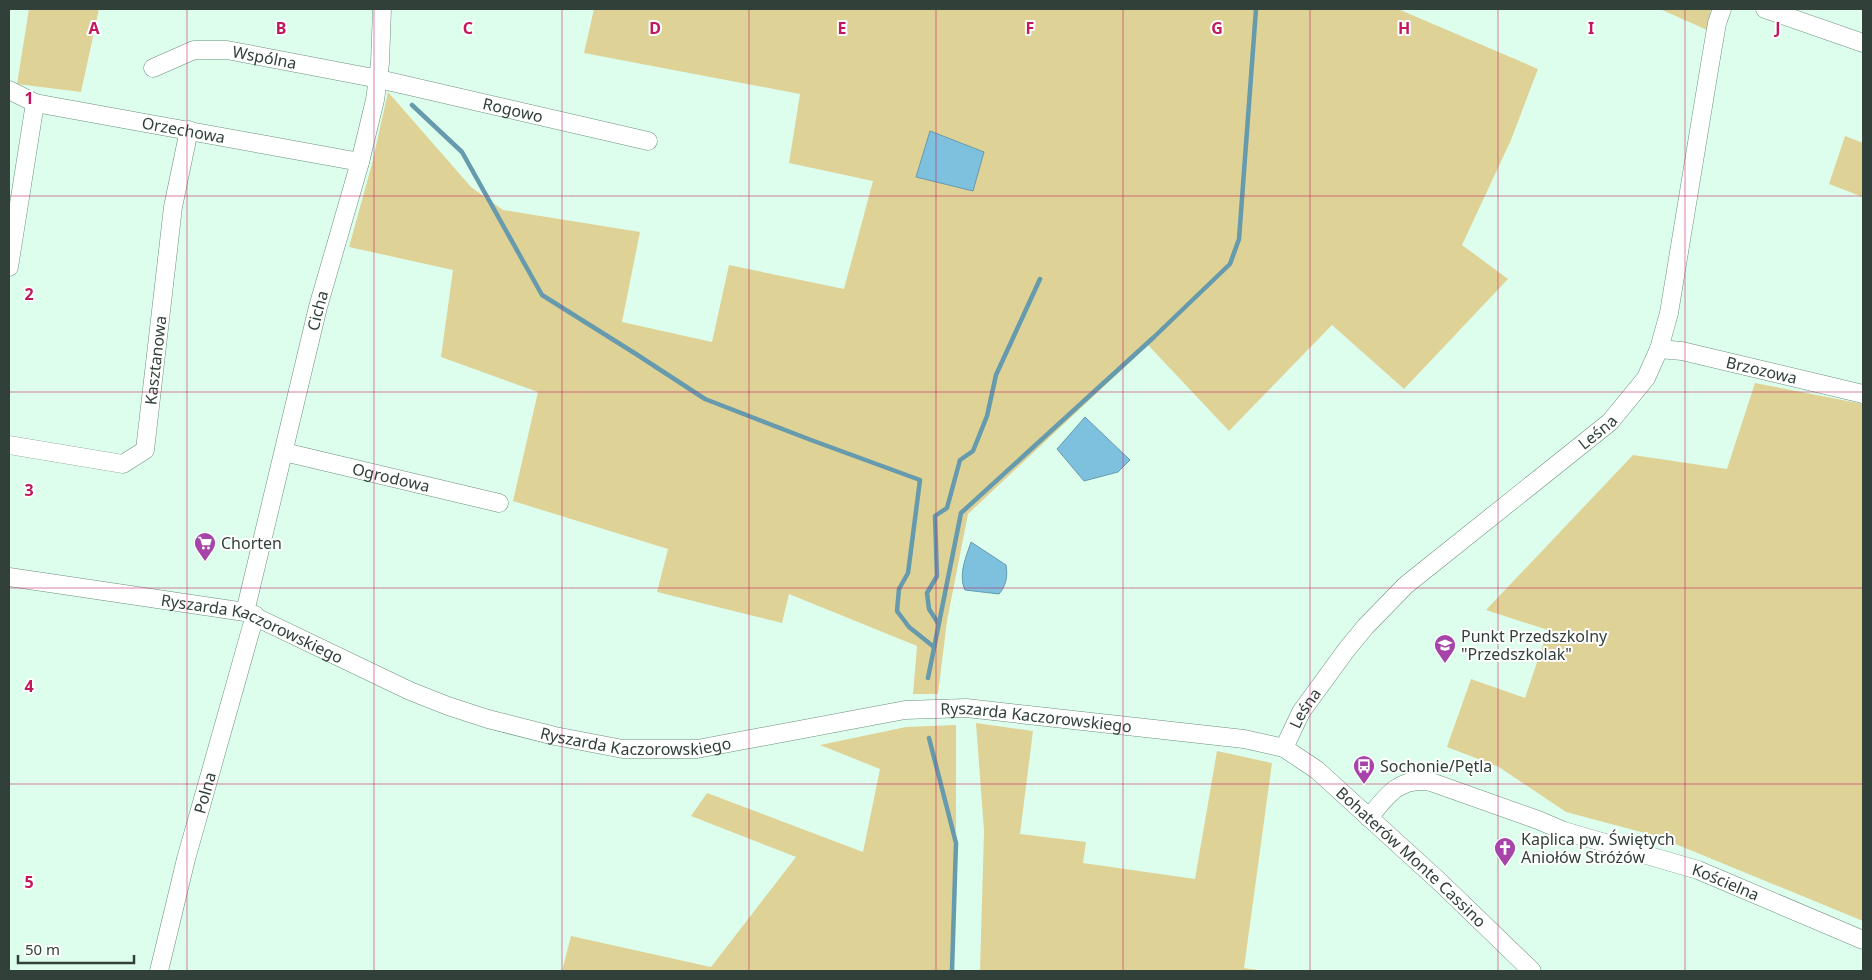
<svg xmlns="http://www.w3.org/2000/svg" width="1872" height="980" viewBox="0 0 1872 980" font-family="'Noto Sans',sans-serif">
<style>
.green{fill:#dfd297}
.water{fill:#7dc1df;stroke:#669aad}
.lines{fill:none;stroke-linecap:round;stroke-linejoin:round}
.stream{stroke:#669aad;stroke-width:4.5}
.minor-casing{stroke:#6b8f7d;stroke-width:19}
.minor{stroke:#fff;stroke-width:18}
.grid{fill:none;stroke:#c2185b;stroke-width:1;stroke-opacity:0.55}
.labels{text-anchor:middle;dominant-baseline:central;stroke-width:4;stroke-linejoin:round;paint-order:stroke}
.street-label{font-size:16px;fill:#314038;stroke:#fff}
.poi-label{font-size:16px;fill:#314038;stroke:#fff;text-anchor:start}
.grid-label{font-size:16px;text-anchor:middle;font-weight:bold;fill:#c2185b;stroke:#fff;stroke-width:4;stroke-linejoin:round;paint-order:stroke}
</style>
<rect width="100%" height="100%" fill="#defeed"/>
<g class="green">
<path d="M 29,9 L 99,9 L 81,92 L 17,84 Z"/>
<path d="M 594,9 L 1398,9 L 1538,69 L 1511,140 L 1462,245 L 1508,279 L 1404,389 L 1332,325 L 1229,431 L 1148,345 L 968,514 L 947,621 L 938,694 L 913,694 L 917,646 L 789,594 L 782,623 L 657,592 L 668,549 L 513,501 L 538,392 L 441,357 L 453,270 L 349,247 L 372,164 L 388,92 L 471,187 L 503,210 L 640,232 L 622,322 L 712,342 L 729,265 L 844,289 L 873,181 L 789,163 L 800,94 L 584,53 Z"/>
<path d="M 1660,9 L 1711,9 L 1707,30 Z"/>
<path d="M 1845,136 L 1863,143 L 1863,197 L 1829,184 Z"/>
<path d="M 1755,383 L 1863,404 L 1863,921 L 1656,836 L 1566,812 L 1499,767 L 1447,747 L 1471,679 L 1525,698 L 1548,630 L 1486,610 L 1633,455 L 1727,469 Z"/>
<path d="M 976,723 L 1033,731 L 1020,834 L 1086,842 L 1083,863 L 1195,879 L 1217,751 L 1272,763 L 1244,968 L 1266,971 L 980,971 L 984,831 Z"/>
<path d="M 956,725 L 956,843 L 952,971 L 562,971 L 571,936 L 711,967 L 796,857 L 691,816 L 707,793 L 863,852 L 880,769 L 820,745 L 906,727 Z"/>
</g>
<g class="water">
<path d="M 930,131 L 984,152 L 973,191 L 916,177 Z"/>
<path d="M 1085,417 L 1130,460 L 1118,472 L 1084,481 L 1057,449 Z"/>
<path d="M 971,542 L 1006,565 C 1008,576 1006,586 999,594 L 965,590 C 958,575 966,557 971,542 Z"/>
</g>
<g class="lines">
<g class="stream">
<path d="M 412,105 L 462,152 L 542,295 L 636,354 L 705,399 L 811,440 L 920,480 L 908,573 L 899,589 L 897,611 L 909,627 L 934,647"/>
<path d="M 938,623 L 929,609 L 927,593 L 937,576 L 935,516 L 947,508 L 960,460 L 973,451 L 987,416 L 996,375 L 1040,279"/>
<path d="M 928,678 L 961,513 L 1154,337 L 1230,264 L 1239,239 L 1256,9"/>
<path d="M 929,738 L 956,843 L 952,971"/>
</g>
<g class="minor-casing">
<g id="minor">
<path d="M 1765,9 L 1863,43"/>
<path id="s1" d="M 153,68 L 194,50 L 227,50 L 379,79 L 648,141"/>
<path id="s2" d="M 9,90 L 35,103 L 360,162"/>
<path d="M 9,267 L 35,103"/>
<path id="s3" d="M 1659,349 L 1682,351 L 1863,394"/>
<path id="s4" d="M 9,445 L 123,464 L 145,450 L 173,207 L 189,130"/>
<path id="s5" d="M 284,452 L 499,503"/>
<path id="s6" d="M 9,577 L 245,612 L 410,691 L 448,706 L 488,719 L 555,736 L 623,749 L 697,749 L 905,710 L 966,708 L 1244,739 L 1284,748 L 1317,770 L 1441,883 L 1532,971"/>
<path id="s7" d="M 245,612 L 318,307 L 360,162 L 375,100 L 380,63 L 382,9"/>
<path id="s8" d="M 1284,748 L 1301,712 L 1347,649 L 1366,626 L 1406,585 L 1610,422 L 1646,378 L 1659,349 L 1669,313 L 1710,64 L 1717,23 L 1722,9"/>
<path id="s9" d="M 1369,818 C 1386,796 1400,776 1431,782 L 1538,820 L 1564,831 L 1698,870 L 1863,940"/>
<path id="s10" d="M 159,971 L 186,859 L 255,615"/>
</g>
</g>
<use href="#minor" class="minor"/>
</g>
<path class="grid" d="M 187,9 L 187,971M 374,9 L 374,971M 562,9 L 562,971M 749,9 L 749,971M 936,9 L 936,971M 1123,9 L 1123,971M 1310,9 L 1310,971M 1498,9 L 1498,971M 1685,9 L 1685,971M 9,196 L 1863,196M 9,392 L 1863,392M 9,588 L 1863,588M 9,784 L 1863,784"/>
<defs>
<g id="supermarket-pin" transform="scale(1.125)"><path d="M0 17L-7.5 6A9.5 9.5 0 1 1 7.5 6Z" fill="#a744aa" stroke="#fff"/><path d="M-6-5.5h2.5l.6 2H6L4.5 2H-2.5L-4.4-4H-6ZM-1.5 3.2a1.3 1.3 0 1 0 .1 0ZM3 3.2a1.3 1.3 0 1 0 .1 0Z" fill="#fff"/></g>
<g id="school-pin" transform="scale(1.125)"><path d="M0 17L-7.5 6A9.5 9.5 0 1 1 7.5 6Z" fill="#a744aa" stroke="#fff"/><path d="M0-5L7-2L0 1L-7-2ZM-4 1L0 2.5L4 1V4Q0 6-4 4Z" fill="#fff"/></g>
<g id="bus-pin" transform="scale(1.125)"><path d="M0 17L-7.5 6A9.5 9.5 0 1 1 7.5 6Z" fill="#a744aa" stroke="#fff"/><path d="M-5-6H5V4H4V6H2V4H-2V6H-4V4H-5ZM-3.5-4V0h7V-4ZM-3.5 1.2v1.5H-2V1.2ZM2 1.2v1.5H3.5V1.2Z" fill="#fff"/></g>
<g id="church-pin" transform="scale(1.125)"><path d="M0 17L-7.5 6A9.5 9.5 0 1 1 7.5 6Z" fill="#a744aa" stroke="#fff"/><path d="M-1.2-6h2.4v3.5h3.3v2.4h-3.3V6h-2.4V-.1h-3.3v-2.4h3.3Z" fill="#fff"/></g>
</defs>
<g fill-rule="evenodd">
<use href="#supermarket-pin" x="205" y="543"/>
<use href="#school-pin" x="1445" y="645"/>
<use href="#bus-pin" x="1364" y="766"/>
<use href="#church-pin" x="1505" y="848"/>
</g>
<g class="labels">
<g class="street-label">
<text stroke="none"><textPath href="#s1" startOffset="116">Wspólna</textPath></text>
<text stroke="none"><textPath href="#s1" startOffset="370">Rogowo</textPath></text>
<text stroke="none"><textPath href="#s2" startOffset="180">Orzechowa</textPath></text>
<text stroke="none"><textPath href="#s7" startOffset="310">Cicha</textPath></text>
<text stroke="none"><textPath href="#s4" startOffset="232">Kasztanowa</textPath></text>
<text stroke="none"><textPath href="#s3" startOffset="105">Brzozowa</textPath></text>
<text stroke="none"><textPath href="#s8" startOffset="450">Leśna</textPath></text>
<text stroke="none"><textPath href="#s5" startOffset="110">Ogrodowa</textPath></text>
<text stroke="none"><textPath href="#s6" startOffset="250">Ryszarda Kaczorowskiego</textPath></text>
<text stroke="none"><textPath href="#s8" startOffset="45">Leśna</textPath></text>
<text stroke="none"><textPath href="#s6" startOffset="1060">Ryszarda Kaczorowskiego</textPath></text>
<text stroke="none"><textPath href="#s6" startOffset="655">Ryszarda Kaczorowskiego</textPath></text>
<text stroke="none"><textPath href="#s10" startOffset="184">Polna</textPath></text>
<text stroke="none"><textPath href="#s6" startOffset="1478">Bohaterów Monte Cassino</textPath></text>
<text stroke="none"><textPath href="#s9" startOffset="388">Kościelna</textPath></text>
</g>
<g class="poi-label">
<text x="221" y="543">Chorten</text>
<text x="1461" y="636">Punkt Przedszkolny<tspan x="1461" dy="18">"Przedszkolak"</tspan></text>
<text x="1380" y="766">Sochonie/Pętla</text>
<text x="1521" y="839">Kaplica pw. Świętych<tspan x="1521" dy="18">Aniołów Stróżów</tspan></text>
</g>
</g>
<g class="grid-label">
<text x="94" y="34">A</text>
<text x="281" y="34">B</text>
<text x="468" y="34">C</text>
<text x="655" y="34">D</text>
<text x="842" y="34">E</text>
<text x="1030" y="34">F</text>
<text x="1217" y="34">G</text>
<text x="1404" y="34">H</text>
<text x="1591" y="34">I</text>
<text x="1778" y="34">J</text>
<text x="29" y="104">1</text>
<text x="29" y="300">2</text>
<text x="29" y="496">3</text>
<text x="29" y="692">4</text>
<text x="29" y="888">5</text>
</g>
<rect width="1872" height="980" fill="none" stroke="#314038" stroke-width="20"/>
<path d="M18 955v8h116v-8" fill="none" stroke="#314038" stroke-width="2.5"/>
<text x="25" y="955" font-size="15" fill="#314038" stroke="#ffffff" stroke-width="4" paint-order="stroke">50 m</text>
</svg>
